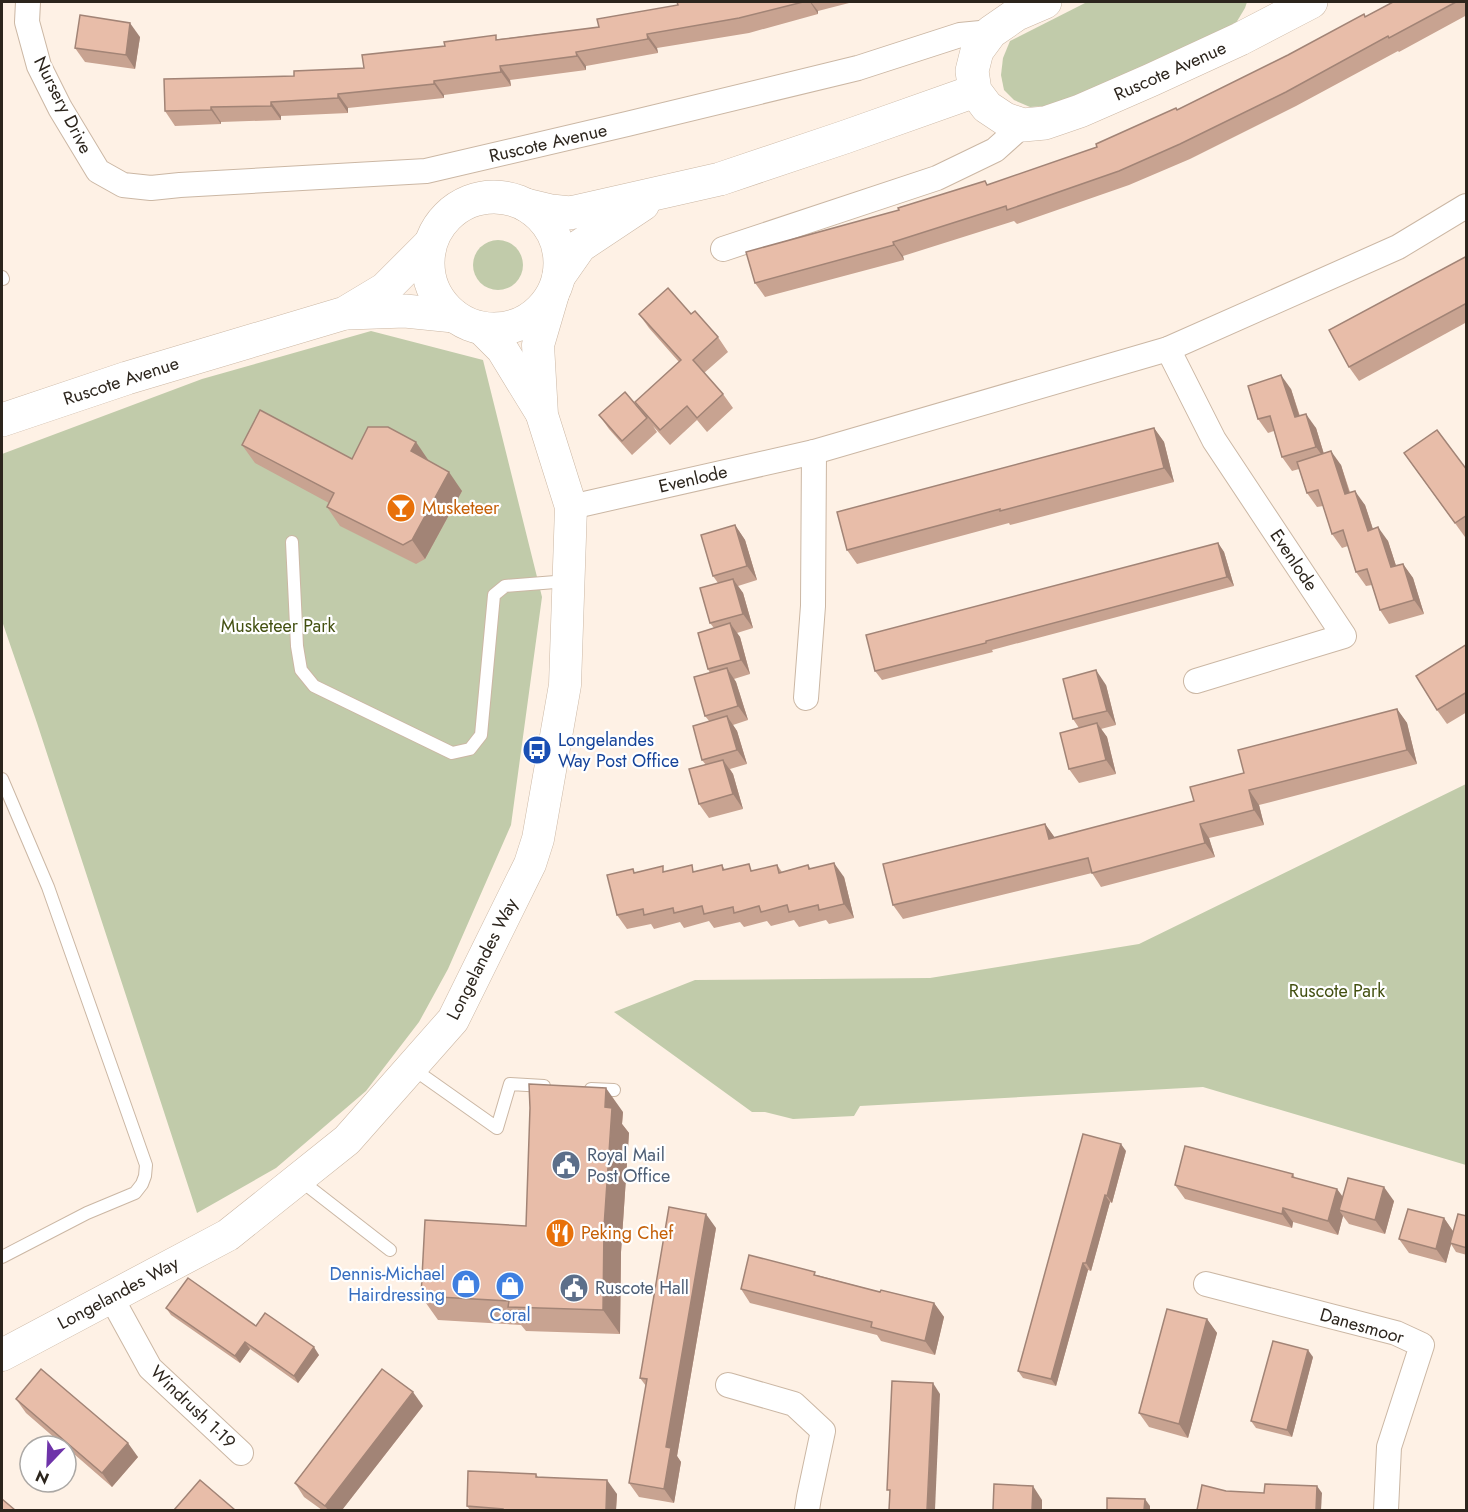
<svg xmlns="http://www.w3.org/2000/svg" width="1468" height="1512" viewBox="0 0 1468 1512" font-family="Jost,sans-serif">
<style>
.green{fill:#c1cbaa}
.lines{fill:none;stroke-linecap:round;stroke-linejoin:round}
.service-casing{stroke:#cbb7a4;stroke-width:14}
.minor-casing{stroke:#cbb7a4;stroke-width:26}
.tertiary-casing{stroke:#cbb7a4;stroke-width:33}
.primary-casing{stroke:#cbb7a4;stroke-width:34}
.service{stroke:#fff;stroke-width:12}
.minor{stroke:#fff;stroke-width:24}
.tertiary{stroke:#fff;stroke-width:32}
.primary{stroke:#fff;stroke-width:33}
.wall{fill:#c8a391}
.shaded-wall{fill:#a28476}
.building{fill:#e8bda9;stroke:#a28476;stroke-width:1.5}
.labels{text-anchor:middle;dominant-baseline:central;stroke-width:4.5;stroke-linejoin:round;paint-order:stroke}
.street-label{font-size:18px;fill:#2c251d;stroke:#fff}
.food-label{font-size:18px;fill:#c56008;stroke:#fff;text-anchor:start}
.park-label{font-size:18px;fill:#445112;stroke:#fff}
.transit-label{font-size:18px;fill:#164399;stroke:#fff;text-anchor:start}
.service-label{font-size:18px;fill:#4e5e75;stroke:#fff;text-anchor:start}
.shop-label{font-size:18px;fill:#366cbe;stroke:#fff;text-anchor:end}
</style>
<rect width="100%" height="100%" fill="#fef1e5"/>
<g class="green">
<path d="M 1087,2 L 1247,2 L 1245,8 L 1236,23 L 1111,82 L 1046,106 L 1030,107 L 1014,100 L 1004,90 L 1001,75 L 1003,58 L 1010,41 Z"/>
<circle cx="498" cy="265" r="25"/>
<path d="M 371,331 L 483,360 L 542,597 L 511,825 L 448,969 L 419,1022 L 366,1091 L 276,1168 L 197,1213 L 37,723 L 2,621 L 2,454 L 202,379 Z"/>
<path d="M 1466,784 L 1466,1165 L 1203,1087 L 860,1106 L 854,1116 L 793,1119 L 765,1112 L 752,1112 L 614,1012 L 695,980 L 930,978 L 1139,944 Z"/>
</g>
<g class="lines">
<g class="service-casing">
<g id="service">
<path d="M 2,277 L 3,279 L 2,279"/>
<path d="M 292,542 L 297,646 L 301,670 L 314,686 L 452,753 L 470,749 L 481,735 L 494,595 L 505,586 L 568,581"/>
<path d="M 2,779 L 48,887 L 146,1165 L 145,1176 L 142,1184 L 135,1193 L 87,1213 L 2,1257"/>
<path d="M 412,1068 L 497,1128 L 510,1084 L 544,1086"/>
<path d="M 591,1089 L 614,1090"/>
<path d="M 300,1180 L 390,1250"/>
</g>
</g>
<g class="minor-casing">
<g id="minor">
<path d="M 28,2 L 27,22 L 39,66 L 60,108 L 98,171 L 123,185 L 151,188 L 180,185 L 426,171 L 627,124 L 858,68 L 960,35 L 991,32"/>
<path d="M 723,249 L 937,178 L 995,150 L 1023,125"/>
<path d="M 1168,349 L 1214,440 L 1344,636 L 1196,681"/>
<path d="M 571,507 L 814,452 L 1168,349 L 1398,247 L 1466,206"/>
<path d="M 806,698 L 813,606 L 814,452"/>
<path d="M 1206,1284 L 1396,1333 L 1422,1345 L 1389,1447 L 1386,1510"/>
<path d="M 111,1297 L 150,1368 L 241,1453"/>
<path d="M 728,1385 L 794,1404 L 823,1431 L 809,1497 L 807,1510"/>
</g>
</g>
<g class="tertiary-casing">
<g id="tertiary">
<path d="M 481,328 L 502,349 L 540,411"/>
<path d="M 2,1355 L 228,1235 L 347,1140 L 453,1020 L 530,864 L 538,839 L 565,685 L 571,507 L 542,415 L 538,345 L 553,294"/>
</g>
</g>
<g class="primary-casing">
<g id="primary">
<path d="M 1045,2 L 1017,14 L 991,32 L 977,51 L 972,71 L 975,91 L 987,107 L 1005,119 L 1023,125 L 1045,123 L 1080,111 L 1151,80 L 1240,39 L 1311,2"/>
<circle cx="494" cy="263" r="66"/>
<path d="M 526,205 L 551,211 L 570,213 L 720,179 L 845,137 L 975,91"/>
<path d="M 559,276 L 580,246 L 643,204"/>
<path d="M 348,313 L 405,311 L 454,316"/>
<path d="M 2,420 L 127,378 L 345,313 L 385,289 L 429,245"/>
</g>
</g>
<use href="#service" class="service"/>
<use href="#minor" class="minor"/>
<use href="#tertiary" class="tertiary"/>
<use href="#primary" class="primary"/>
</g>
<g class="wall">
<path d="M 677,2 L 853,2 L 818,11 L 818,14 L 749,33 L 657,48 L 658,53 L 586,66 L 586,70 L 510,80 L 511,86 L 444,95 L 444,98 L 348,108 L 348,113 L 281,116 L 281,120 L 221,122 L 221,124 L 175,126 L 165,111 L 294,76 L 364,68 L 499,39 L 599,27 L 678,5 Z"/>
<path d="M 1393,2 L 1467,2 L 1467,15 L 1399,52 L 1398,51 L 1296,106 L 1190,159 L 1129,185 L 1017,224 L 1014,221 L 903,256 L 904,260 L 765,297 L 755,283 L 899,210 L 988,185 L 1097,147 L 1177,110 L 1365,17 Z"/>
<path d="M 140,37 L 135,69 L 85,62 L 75,48 Z"/>
<path d="M 1467,256 L 1467,322 L 1359,381 L 1349,367 Z"/>
<path d="M 639,314 L 691,314 L 718,337 L 728,352 L 704,373 L 723,394 L 733,408 L 707,432 L 697,420 L 670,445 L 653,426 L 657,432 L 632,455 L 609,429 L 599,415 L 638,406 L 679,362 L 649,328 Z"/>
<path d="M 1291,389 L 1300,416 L 1316,428 L 1324,454 L 1341,465 L 1350,492 L 1365,505 L 1373,529 L 1388,541 L 1396,566 L 1403,564 L 1413,578 L 1424,614 L 1389,624 L 1380,610 L 1372,585 L 1366,586 L 1356,572 L 1348,546 L 1342,548 L 1332,534 L 1323,506 L 1317,507 L 1307,493 L 1299,469 L 1292,471 L 1282,457 L 1274,431 L 1268,433 L 1258,419 Z"/>
<path d="M 1154,428 L 1164,442 L 1174,482 L 1010,525 L 1009,523 L 857,564 L 847,550 Z"/>
<path d="M 242,445 L 352,459 L 429,461 L 462,491 L 425,559 L 416,564 L 340,526 L 327,507 L 329,503 L 255,463 Z"/>
<path d="M 1404,453 L 1467,470 L 1467,536 L 1465,537 Z"/>
<path d="M 735,525 L 745,540 L 757,580 L 738,586 L 743,593 L 753,628 L 737,633 L 740,637 L 750,674 L 734,679 L 736,682 L 748,720 L 733,725 L 737,731 L 747,764 L 730,769 L 733,774 L 743,809 L 709,818 L 699,804 L 706,765 L 702,760 L 710,722 L 705,716 L 710,673 L 708,669 L 714,628 L 710,623 L 718,583 L 713,576 Z"/>
<path d="M 1218,543 L 1224,552 L 1234,586 L 992,650 L 993,652 L 882,680 L 875,671 Z"/>
<path d="M 1467,644 L 1467,712 L 1447,724 L 1437,710 Z"/>
<path d="M 1106,685 L 1116,725 L 1101,729 L 1107,737 L 1116,774 L 1079,783 L 1069,769 L 1079,728 L 1073,719 Z"/>
<path d="M 1397,709 L 1407,723 L 1417,764 L 1259,805 L 1264,825 L 1209,838 L 1215,857 L 1101,887 L 1092,873 L 903,919 L 893,905 L 1045,824 L 1055,838 L 1194,801 L 1244,773 Z"/>
<path d="M 722,865 L 725,870 L 754,871 L 777,865 L 782,872 L 808,865 L 811,869 L 844,877 L 854,918 L 829,924 L 826,920 L 799,927 L 794,920 L 771,926 L 767,921 L 744,927 L 740,922 L 714,928 L 709,921 L 684,928 L 680,922 L 654,929 L 651,924 L 627,929 L 617,915 L 636,872 L 696,871 Z"/>
<path d="M 623,1112 L 622,1124 L 629,1133 L 621,1252 L 620,1334 L 526,1331 L 521,1325 L 438,1320 L 421,1296 L 526,1226 Z"/>
<path d="M 1126,1151 L 1112,1203 L 1110,1202 L 1091,1271 L 1088,1270 L 1056,1386 L 1023,1378 L 1018,1371 Z"/>
<path d="M 1293,1174 L 1295,1178 L 1337,1189 L 1343,1197 L 1394,1201 L 1385,1234 L 1349,1224 L 1343,1216 L 1338,1235 L 1293,1222 L 1292,1228 L 1185,1199 L 1175,1185 Z"/>
<path d="M 1467,1216 L 1467,1255 L 1456,1252 L 1451,1244 L 1446,1263 L 1409,1253 L 1399,1239 L 1444,1218 L 1453,1231 Z"/>
<path d="M 716,1228 L 677,1456 L 681,1462 L 674,1503 L 639,1497 L 629,1483 L 646,1386 L 640,1378 Z"/>
<path d="M 817,1275 L 880,1292 L 934,1303 L 944,1317 L 935,1355 L 881,1341 L 877,1335 L 750,1303 L 741,1289 Z"/>
<path d="M 166,1308 L 256,1326 L 319,1355 L 298,1383 L 250,1349 L 240,1363 L 171,1315 Z"/>
<path d="M 1207,1319 L 1217,1333 L 1188,1438 L 1149,1427 L 1139,1413 Z"/>
<path d="M 1313,1357 L 1292,1437 L 1256,1428 L 1251,1421 Z"/>
<path d="M 16,1399 L 138,1457 L 112,1487 L 66,1447 L 66,1446 L 64,1446 L 26,1413 Z"/>
<path d="M 423,1406 L 342,1510 L 322,1510 L 304,1497 L 295,1483 Z"/>
<path d="M 536,1474 L 538,1477 L 617,1494 L 616,1510 L 470,1510 L 467,1506 Z"/>
</g>
<g class="shaded-wall">
<path d="M 810,2 L 811,2 L 818,11 L 818,14 Z"/>
<path d="M 130,23 L 140,37 L 135,69 L 126,55 Z"/>
<path d="M 647,34 L 657,48 L 658,53 L 648,39 Z"/>
<path d="M 576,52 L 586,66 L 586,70 L 577,56 Z"/>
<path d="M 500,66 L 510,80 L 511,86 L 501,72 Z"/>
<path d="M 434,81 L 444,95 L 444,98 L 434,84 Z"/>
<path d="M 338,94 L 348,108 L 348,113 L 338,98 Z"/>
<path d="M 271,102 L 281,116 L 281,120 L 271,106 Z"/>
<path d="M 211,107 L 221,122 L 221,124 L 211,110 Z"/>
<path d="M 893,242 L 903,256 L 904,260 L 894,245 Z"/>
<path d="M 1281,375 L 1291,389 L 1304,431 L 1295,417 Z"/>
<path d="M 1306,414 L 1316,428 L 1326,461 L 1316,447 Z"/>
<path d="M 1154,428 L 1164,442 L 1174,482 L 1164,468 Z"/>
<path d="M 416,442 L 429,461 L 411,451 Z"/>
<path d="M 1331,451 L 1341,465 L 1354,508 L 1345,494 Z"/>
<path d="M 449,472 L 462,491 L 425,559 L 412,540 Z"/>
<path d="M 1355,491 L 1365,505 L 1378,545 L 1368,531 Z"/>
<path d="M 735,525 L 745,540 L 757,580 L 747,566 Z"/>
<path d="M 1378,527 L 1388,541 L 1401,581 L 1391,567 Z"/>
<path d="M 1218,543 L 1224,552 L 1234,586 L 1227,577 Z"/>
<path d="M 1403,564 L 1413,578 L 1424,614 L 1414,600 Z"/>
<path d="M 733,579 L 743,593 L 753,628 L 743,614 Z"/>
<path d="M 730,623 L 740,637 L 750,674 L 741,660 Z"/>
<path d="M 727,668 L 736,682 L 748,720 L 738,706 Z"/>
<path d="M 1096,670 L 1106,685 L 1116,725 L 1107,711 Z"/>
<path d="M 1397,709 L 1407,723 L 1417,764 L 1407,750 Z"/>
<path d="M 727,716 L 737,731 L 747,764 L 737,750 Z"/>
<path d="M 1097,723 L 1107,737 L 1116,774 L 1106,760 Z"/>
<path d="M 723,760 L 733,774 L 743,809 L 733,794 Z"/>
<path d="M 1249,790 L 1259,805 L 1264,825 L 1254,810 Z"/>
<path d="M 1045,824 L 1055,838 L 1049,839 Z"/>
<path d="M 1200,824 L 1209,838 L 1215,857 L 1205,843 Z"/>
<path d="M 834,863 L 844,877 L 854,918 L 844,904 Z"/>
<path d="M 606,1088 L 623,1112 L 622,1124 L 629,1133 L 621,1252 L 620,1334 L 603,1310 L 605,1107 Z"/>
<path d="M 1121,1144 L 1126,1151 L 1112,1203 L 1107,1196 Z"/>
<path d="M 1384,1187 L 1394,1201 L 1385,1234 L 1375,1220 Z"/>
<path d="M 1337,1189 L 1347,1203 L 1339,1210 L 1343,1216 L 1338,1235 L 1328,1221 Z"/>
<path d="M 1105,1195 L 1110,1202 L 1091,1271 L 1086,1263 Z"/>
<path d="M 1283,1208 L 1293,1222 L 1292,1228 L 1282,1214 Z"/>
<path d="M 706,1214 L 716,1228 L 677,1456 L 681,1462 L 674,1503 L 664,1489 L 666,1447 Z"/>
<path d="M 1444,1218 L 1454,1233 L 1446,1263 L 1436,1249 Z"/>
<path d="M 1083,1263 L 1088,1270 L 1056,1386 L 1051,1379 Z"/>
<path d="M 934,1303 L 944,1317 L 935,1355 L 925,1341 Z"/>
<path d="M 1207,1319 L 1217,1333 L 1188,1438 L 1179,1424 Z"/>
<path d="M 245,1342 L 250,1349 L 240,1363 L 235,1356 Z"/>
<path d="M 314,1347 L 319,1355 L 298,1383 L 294,1376 Z"/>
<path d="M 1308,1350 L 1313,1357 L 1292,1437 L 1287,1430 Z"/>
<path d="M 933,1383 L 940,1394 L 935,1510 L 927,1510 Z"/>
<path d="M 413,1392 L 423,1406 L 342,1510 L 328,1510 L 325,1506 Z"/>
<path d="M 128,1443 L 138,1457 L 112,1487 L 102,1473 Z"/>
<path d="M 607,1480 L 617,1494 L 616,1510 L 606,1510 Z"/>
<path d="M 1033,1486 L 1042,1500 L 1042,1510 L 1032,1510 Z"/>
<path d="M 1317,1486 L 1322,1493 L 1321,1510 L 1316,1510 Z"/>
<path d="M 1145,1499 L 1150,1506 L 1150,1510 L 1144,1510 Z"/>
</g>
<g class="building">
<path d="M 677,2 L 803,2 L 739,18 L 647,34 L 648,39 L 576,52 L 577,56 L 500,66 L 501,72 L 434,81 L 434,84 L 338,94 L 338,98 L 271,102 L 271,106 L 211,107 L 211,110 L 165,111 L 164,79 L 294,76 L 294,71 L 364,68 L 362,55 L 445,46 L 444,42 L 496,35 L 496,40 L 599,27 L 597,19 L 678,5 Z"/>
<path d="M 1393,2 L 1456,2 L 1389,38 L 1388,36 L 1286,92 L 1180,144 L 1119,171 L 1007,210 L 1006,206 L 893,242 L 894,245 L 755,283 L 746,252 L 899,210 L 898,208 L 985,181 L 987,185 L 1097,147 L 1096,144 L 1176,108 L 1177,110 L 1288,55 L 1364,14 L 1365,17 Z"/>
<path d="M 80,15 L 130,23 L 126,55 L 75,48 Z"/>
<path d="M 1467,256 L 1467,303 L 1349,367 L 1329,330 Z"/>
<path d="M 668,288 L 691,314 L 695,311 L 718,337 L 693,360 L 723,394 L 697,418 L 687,406 L 660,430 L 635,402 L 681,360 L 639,314 Z"/>
<path d="M 1281,375 L 1295,417 L 1306,414 L 1316,447 L 1282,457 L 1270,416 L 1258,419 L 1248,386 Z"/>
<path d="M 625,392 L 647,418 L 622,441 L 599,415 Z"/>
<path d="M 260,410 L 352,459 L 368,427 L 388,427 L 416,442 L 411,451 L 449,472 L 412,540 L 403,545 L 327,507 L 334,493 L 242,445 Z"/>
<path d="M 1154,428 L 1164,468 L 1000,511 L 1000,509 L 847,550 L 837,512 Z"/>
<path d="M 1437,430 L 1467,470 L 1467,515 L 1455,523 L 1404,453 Z"/>
<path d="M 1331,451 L 1345,494 L 1355,491 L 1368,531 L 1378,527 L 1391,567 L 1403,564 L 1414,600 L 1380,610 L 1367,569 L 1356,572 L 1343,530 L 1332,534 L 1318,490 L 1307,493 L 1297,462 Z"/>
<path d="M 735,525 L 747,566 L 713,576 L 701,535 Z"/>
<path d="M 1218,543 L 1227,577 L 986,641 L 986,643 L 875,671 L 866,635 Z"/>
<path d="M 733,579 L 743,614 L 710,623 L 700,588 Z"/>
<path d="M 730,623 L 741,660 L 708,669 L 698,633 Z"/>
<path d="M 1467,644 L 1467,692 L 1437,710 L 1416,676 Z"/>
<path d="M 727,668 L 738,706 L 705,716 L 694,677 Z"/>
<path d="M 1096,670 L 1107,711 L 1073,719 L 1063,679 Z"/>
<path d="M 1397,709 L 1407,750 L 1249,790 L 1254,810 L 1200,824 L 1205,843 L 1092,873 L 1088,858 L 893,905 L 883,864 L 1045,824 L 1049,839 L 1194,801 L 1190,787 L 1244,773 L 1238,750 Z"/>
<path d="M 727,716 L 737,750 L 702,760 L 693,726 Z"/>
<path d="M 1097,723 L 1106,760 L 1069,769 L 1060,733 Z"/>
<path d="M 723,760 L 733,794 L 699,804 L 689,769 Z"/>
<path d="M 834,863 L 844,904 L 819,910 L 818,905 L 789,912 L 787,905 L 761,912 L 759,906 L 734,913 L 733,907 L 704,914 L 702,906 L 674,913 L 673,908 L 644,915 L 643,909 L 617,915 L 607,875 L 633,869 L 634,873 L 663,866 L 663,872 L 692,865 L 693,872 L 722,865 L 723,870 L 749,864 L 751,871 L 777,865 L 779,873 L 808,865 L 809,869 Z"/>
<path d="M 529,1084 L 606,1088 L 605,1107 L 612,1108 L 604,1227 L 603,1310 L 508,1307 L 509,1301 L 421,1296 L 425,1220 L 526,1226 L 530,1108 Z"/>
<path d="M 1083,1134 L 1121,1144 L 1107,1196 L 1105,1195 L 1086,1263 L 1083,1263 L 1051,1379 L 1018,1371 Z"/>
<path d="M 1185,1146 L 1293,1174 L 1292,1177 L 1337,1189 L 1328,1221 L 1283,1208 L 1282,1214 L 1175,1185 Z"/>
<path d="M 1348,1178 L 1384,1187 L 1375,1220 L 1339,1210 Z"/>
<path d="M 669,1207 L 706,1214 L 666,1447 L 671,1448 L 664,1489 L 629,1483 L 647,1379 L 640,1378 Z"/>
<path d="M 1408,1209 L 1444,1218 L 1436,1249 L 1399,1239 Z"/>
<path d="M 1458,1214 L 1467,1216 L 1467,1248 L 1450,1243 Z"/>
<path d="M 749,1255 L 815,1272 L 814,1275 L 880,1292 L 881,1290 L 934,1303 L 925,1341 L 871,1327 L 872,1322 L 741,1289 Z"/>
<path d="M 188,1278 L 256,1326 L 265,1313 L 314,1347 L 294,1376 L 245,1342 L 235,1356 L 166,1308 Z"/>
<path d="M 1167,1309 L 1207,1319 L 1179,1424 L 1139,1413 Z"/>
<path d="M 1273,1341 L 1308,1350 L 1287,1430 L 1251,1421 Z"/>
<path d="M 41,1369 L 128,1443 L 102,1473 L 16,1399 Z"/>
<path d="M 382,1369 L 413,1392 L 325,1506 L 295,1483 Z"/>
<path d="M 892,1381 L 933,1383 L 927,1510 L 889,1510 L 890,1490 L 887,1490 Z"/>
<path d="M 468,1471 L 536,1474 L 536,1477 L 607,1480 L 606,1510 L 503,1510 L 503,1509 L 467,1506 Z"/>
<path d="M 200,1480 L 235,1510 L 174,1510 Z"/>
<path d="M 994,1484 L 1033,1486 L 1032,1510 L 993,1510 Z"/>
<path d="M 1265,1484 L 1317,1486 L 1316,1510 L 1197,1510 L 1202,1485 L 1226,1491 L 1264,1493 Z"/>
<path d="M 1107,1498 L 1145,1499 L 1144,1510 L 1107,1510 Z"/>
<path d="M 2,1499 L 15,1510 L 2,1510 Z"/>
</g>
<defs>
<g id="bar-disc" transform="scale(1.5)"><circle r="9.5" fill="#e8710a" stroke="#fff"/><path d="M-6-5H6L.8 .8V4.5H3.5V6h-7V4.5H-.8V.8Z" fill="#fff"/></g>
<g id="bus-disc" transform="scale(1.5)"><circle r="9.5" fill="#1a4fb4" stroke="#fff"/><path d="M-5-6H5V4H4V6H2V4H-2V6H-4V4H-5ZM-3.5-4V0h7V-4ZM-3.5 1.2v1.5H-2V1.2ZM2 1.2v1.5H3.5V1.2Z" fill="#fff"/></g>
<g id="civic-disc" transform="scale(1.5)"><circle r="9.5" fill="#5c6f8a" stroke="#fff"/><path d="M-.6-6.5H3V-4.5H.6V-3L4-1V1h2V6H-6V1h2V-1L-.6-3ZM-1.2 2.5V6h2.4V2.5Z" fill="#fff"/></g>
<g id="restaurant-disc" transform="scale(1.5)"><circle r="9.5" fill="#e8710a" stroke="#fff"/><path d="M-5-6h1v4h1v-4h1v4h1v-4h1v5L-1.5 .5V6h-2V.5L-5-1ZM5-6V6H3V1.5H1.5Q1.5-4 5-6Z" fill="#fff"/></g>
<g id="shop-disc" transform="scale(1.5)"><circle r="9.5" fill="#3f7fe0" stroke="#fff"/><path d="M-5-2.5h2.3a2.7 3.5 0 0 1 5.4 0H5L5.5 6h-11ZM-1.5-2.5h3a1.5 2.3 0 0 0-3 0Z" fill="#fff"/></g>
</defs>
<g fill-rule="evenodd">
<use href="#bar-disc" x="401" y="508"/>
<use href="#bus-disc" x="537" y="750"/>
<use href="#civic-disc" x="566" y="1165"/>
<use href="#restaurant-disc" x="560" y="1233"/>
<use href="#shop-disc" x="466" y="1284"/>
<use href="#shop-disc" x="510" y="1286"/>
<use href="#civic-disc" x="574" y="1288"/>
</g>
<g class="labels">
<g class="street-label">
<text transform="translate(1170 71) rotate(-24)">Ruscote Avenue</text>
<text transform="translate(63 105) rotate(63)">Nursery Drive</text>
<text transform="translate(548 143) rotate(-13)">Ruscote Avenue</text>
<text transform="translate(121 381) rotate(-18)">Ruscote Avenue</text>
<text transform="translate(693 479) rotate(-13)">Evenlode</text>
<text transform="translate(1294 560) rotate(56)">Evenlode</text>
<text transform="translate(482 959) rotate(-63)">Longelandes Way</text>
<text transform="translate(118 1293) rotate(-28)">Longelandes Way</text>
<text transform="translate(1362 1326) rotate(16)">Danesmoor</text>
<text transform="translate(193 1407) rotate(44)">Windrush 1-19</text>
</g>
<g class="food-label">
<text x="422" y="508">Musketeer</text>
<text x="581" y="1233">Peking Chef</text>
</g>
<g class="park-label">
<text x="278" y="626">Musketeer Park</text>
<text x="1337" y="991">Ruscote Park</text>
</g>
<g class="transit-label">
<text x="558" y="740">Longelandes<tspan x="558" dy="21">Way Post Office</tspan></text>
</g>
<g class="service-label">
<text x="587" y="1155">Royal Mail<tspan x="587" dy="21">Post Office</tspan></text>
<text x="595" y="1288">Ruscote Hall</text>
</g>
<g class="shop-label">
<text x="445" y="1274">Dennis-Michael<tspan x="445" dy="21">Hairdressing</tspan></text>
<text x="510" y="1315" text-anchor="middle">Coral</text>
</g>
</g>
<rect width="1468" height="1512" fill="none" stroke="#2c251d" stroke-width="6"/>
<g transform="translate(48 1464) rotate(203)"><circle r="28" fill="#ffffff" stroke="#aba8a5" stroke-width="1.5"/>
<path d="M0-4.5L10 22L0 15L-10 22Z" fill="#6e33a9"/>
<text y="-9" font-size="16" font-weight="bold" text-anchor="middle" fill="#2c251d">N</text>
</g>
</svg>
